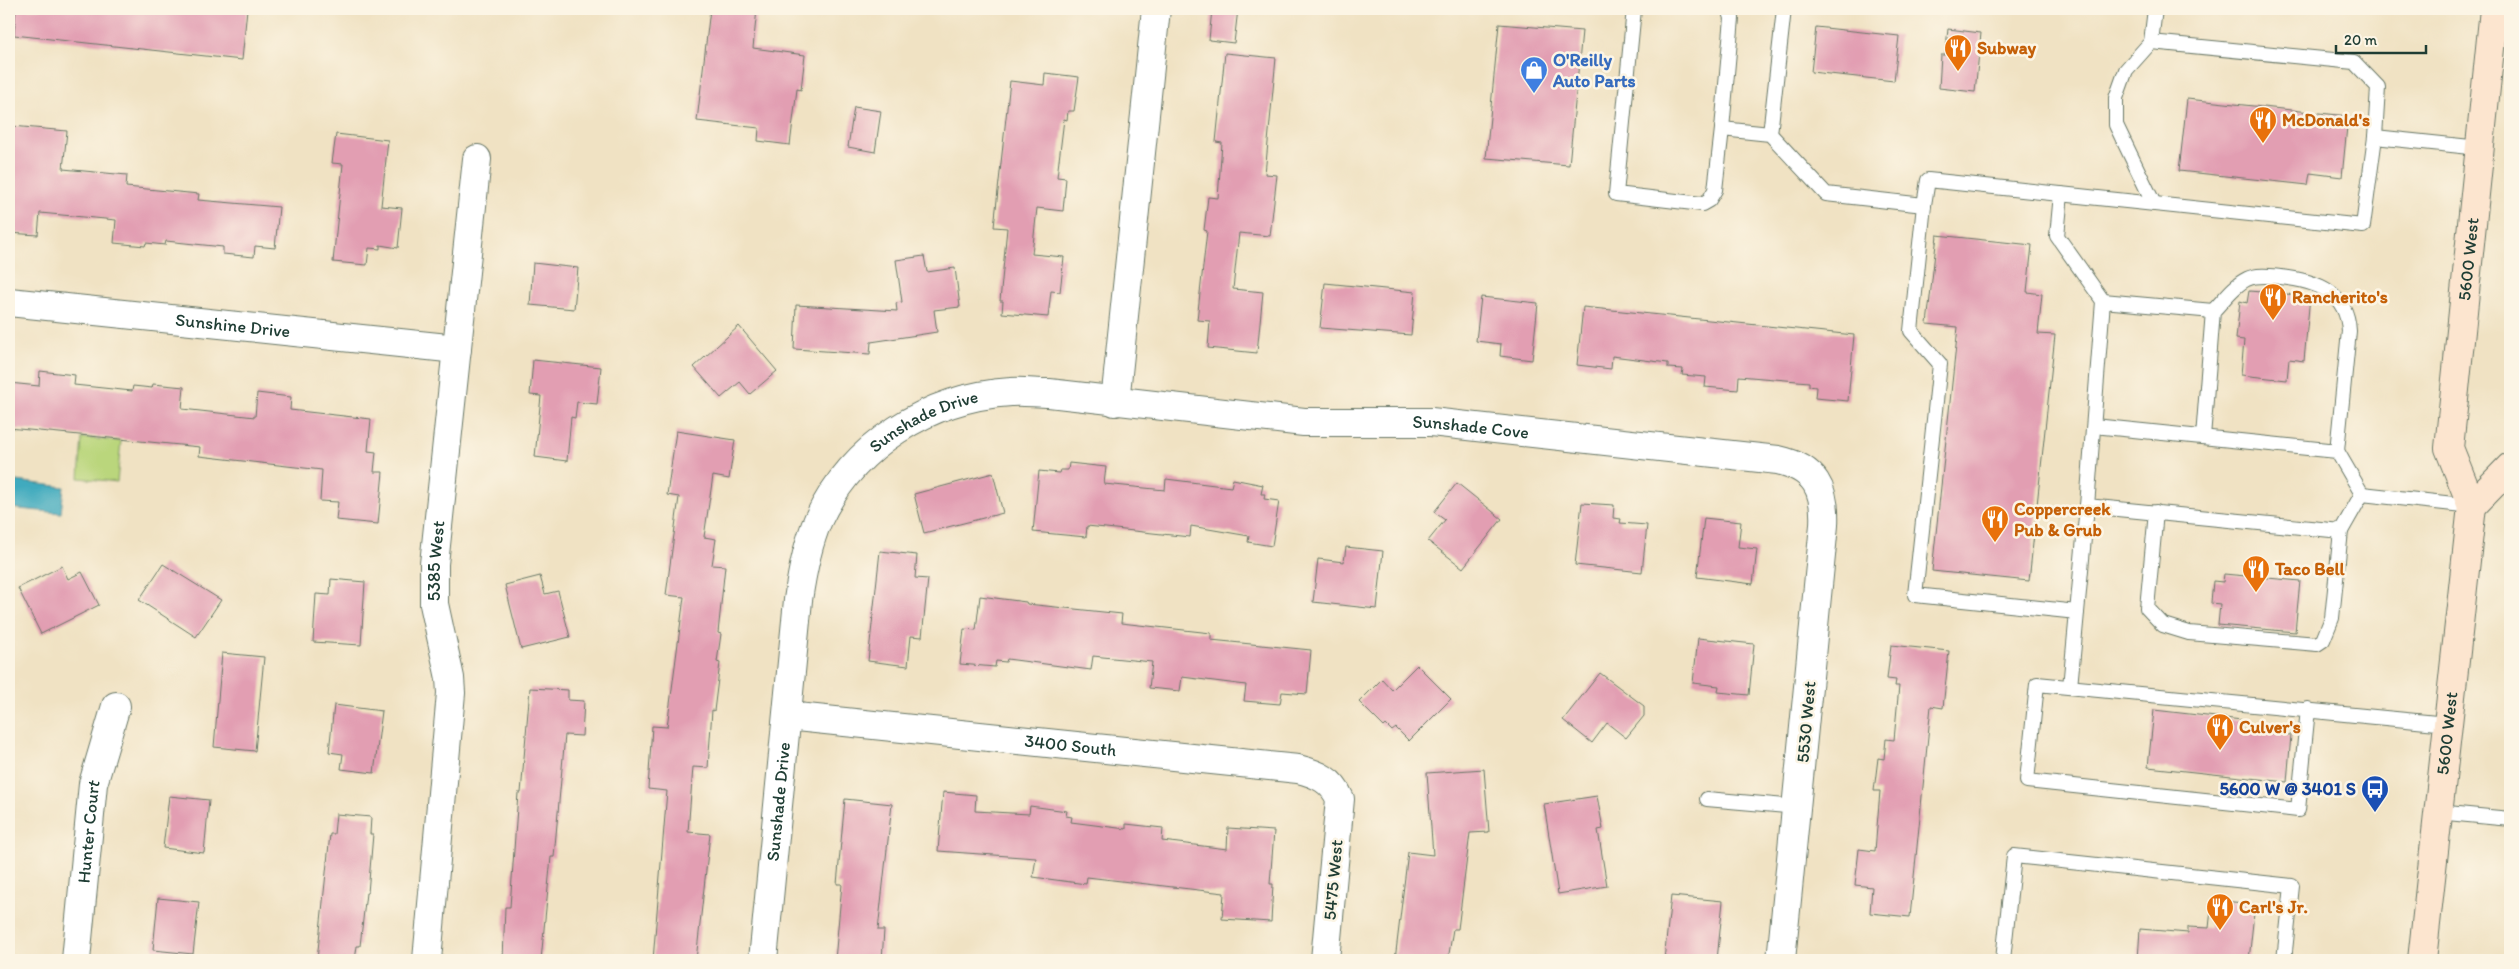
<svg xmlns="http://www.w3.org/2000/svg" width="2519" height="969" viewBox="0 0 2519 969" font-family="Itim,sans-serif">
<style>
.green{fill:#bad67c;stroke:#6c8a58}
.water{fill:#3faabe;stroke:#2f7479}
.building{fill:#e29eb2}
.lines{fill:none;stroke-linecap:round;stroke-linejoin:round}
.service-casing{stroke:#687766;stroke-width:16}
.minor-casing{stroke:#687766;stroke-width:30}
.secondary-casing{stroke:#687766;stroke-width:30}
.service{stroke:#fff;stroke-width:14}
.minor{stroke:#fff;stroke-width:28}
.secondary{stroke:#fce5cf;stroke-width:28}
.labels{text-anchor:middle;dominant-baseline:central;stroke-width:5;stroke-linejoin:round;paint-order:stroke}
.food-label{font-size:18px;font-weight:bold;fill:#c56008;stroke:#fcf5e5;text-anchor:start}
.shop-label{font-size:18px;font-weight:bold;fill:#366cbe;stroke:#fcf5e5;text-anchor:start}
.street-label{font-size:18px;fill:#1f3d34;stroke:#fcf5e5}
.transit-label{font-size:18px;font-weight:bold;fill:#164399;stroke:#fcf5e5;text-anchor:end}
</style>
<rect width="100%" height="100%" fill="#fcf5e5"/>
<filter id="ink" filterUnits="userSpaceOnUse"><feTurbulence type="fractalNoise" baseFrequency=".02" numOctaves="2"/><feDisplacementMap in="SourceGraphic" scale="10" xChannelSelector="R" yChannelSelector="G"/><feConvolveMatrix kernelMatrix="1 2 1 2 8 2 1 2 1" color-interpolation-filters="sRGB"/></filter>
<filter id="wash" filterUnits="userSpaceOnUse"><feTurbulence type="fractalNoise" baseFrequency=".0096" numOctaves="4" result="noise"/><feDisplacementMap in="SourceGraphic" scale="20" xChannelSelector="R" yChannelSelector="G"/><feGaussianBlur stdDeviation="1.12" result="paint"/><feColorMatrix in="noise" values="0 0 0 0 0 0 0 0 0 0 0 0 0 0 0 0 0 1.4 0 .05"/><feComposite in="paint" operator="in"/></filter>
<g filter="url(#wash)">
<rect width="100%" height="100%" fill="#f0e2c3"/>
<path class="green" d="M 82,438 L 121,441 L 117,482 L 79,478 Z"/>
<path class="water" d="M 9,480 L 64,487 L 61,513 L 9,508 Z"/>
<g id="blocks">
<g class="building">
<path d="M 16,9 L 247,9 L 242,60 L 14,35 Z"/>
<path d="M 710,9 L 757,9 L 753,48 L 805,55 L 801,90 L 797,89 L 790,145 L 758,141 L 759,128 L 697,121 Z"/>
<path d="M 1212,9 L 1238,9 L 1234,43 L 1209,40 Z"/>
<path d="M 1499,24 L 1582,31 L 1569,165 L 1486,158 Z"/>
<path d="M 1816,27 L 1899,36 L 1894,81 L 1811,72 Z"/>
<path d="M 1948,29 L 1981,33 L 1975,92 L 1939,88 L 1941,55 L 1945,55 Z"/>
<path d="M 1225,53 L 1276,58 L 1265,174 L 1277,175 L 1270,236 L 1239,233 L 1233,289 L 1263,292 L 1257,353 L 1208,348 L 1210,321 L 1197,320 L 1207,231 L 1204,230 L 1208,197 L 1218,198 L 1222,143 L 1216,142 Z"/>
<path d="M 1045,73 L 1079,77 L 1074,111 L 1068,111 L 1067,120 L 1064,119 L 1057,177 L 1066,178 L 1063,211 L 1037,208 L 1032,254 L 1064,257 L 1060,292 L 1051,291 L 1048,317 L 1002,313 L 1003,301 L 1000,301 L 1007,228 L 994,227 L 1010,81 L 1044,85 Z"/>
<path d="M 2187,99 L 2348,116 L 2342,177 L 2310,173 L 2308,185 L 2179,171 Z"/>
<path d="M 854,107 L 881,111 L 875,152 L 848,147 Z"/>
<path d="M 12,126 L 67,131 L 63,169 L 127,175 L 126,187 L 199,194 L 198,200 L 279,207 L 275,248 L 255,246 L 254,257 L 223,254 L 223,247 L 166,241 L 165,245 L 146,243 L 145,246 L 114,243 L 116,220 L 40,213 L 38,235 L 9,233 L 9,162 Z"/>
<path d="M 336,134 L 388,140 L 381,206 L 402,208 L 398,248 L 380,245 L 380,249 L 369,248 L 367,265 L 333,262 L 343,164 L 332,163 Z"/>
<path d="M 1937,235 L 2032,245 L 2027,292 L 2042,294 L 2038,334 L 2055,335 L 2029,581 L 1932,571 L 1958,327 L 1927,324 Z"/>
<path d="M 924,256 L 927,272 L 955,268 L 960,307 L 934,310 L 937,332 L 871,342 L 870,354 L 794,349 L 796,305 L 897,311 L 896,303 L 902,302 L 896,260 Z"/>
<path d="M 533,263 L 578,268 L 574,309 L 530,305 Z"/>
<path d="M 1325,283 L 1415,292 L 1411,335 L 1320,328 Z"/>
<path d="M 2249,291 L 2310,296 L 2304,361 L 2289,359 L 2287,380 L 2241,375 L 2244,340 L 2236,339 L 2240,301 L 2247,303 Z"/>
<path d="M 1481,297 L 1538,303 L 1532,360 L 1500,356 L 1501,344 L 1476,341 Z"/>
<path d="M 1583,307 L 1854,335 L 1848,401 L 1815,398 L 1816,387 L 1809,386 L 1809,382 L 1739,376 L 1738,390 L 1705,387 L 1706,377 L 1682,375 L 1683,369 L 1668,368 L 1668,363 L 1612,356 L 1611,369 L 1577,365 Z"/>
<path d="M 739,326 L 777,371 L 750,394 L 740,382 L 721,398 L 694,367 Z"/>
<path d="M 533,360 L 601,367 L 597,404 L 577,402 L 575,418 L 571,417 L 567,461 L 535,457 L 541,396 L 530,395 Z"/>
<path d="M 40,371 L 75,375 L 74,385 L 132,391 L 133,386 L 152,388 L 153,384 L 184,387 L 182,409 L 255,417 L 257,393 L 291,397 L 290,410 L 371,419 L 368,451 L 376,452 L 374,472 L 383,472 L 378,524 L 336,520 L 338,502 L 320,501 L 322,470 L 199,456 L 200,447 L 9,428 L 9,383 L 39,386 Z"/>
<path d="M 676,431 L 735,440 L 729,479 L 713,476 L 704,537 L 716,539 L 712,565 L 725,566 L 718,633 L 721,634 L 717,662 L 720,663 L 714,711 L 712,710 L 708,768 L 693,767 L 688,832 L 710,834 L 696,960 L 653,960 L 667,791 L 648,789 L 652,726 L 667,727 L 684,597 L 666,595 L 679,497 L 667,495 Z"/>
<path d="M 1069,463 L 1106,467 L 1104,484 L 1165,490 L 1166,479 L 1231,487 L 1233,479 L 1263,485 L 1261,494 L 1265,494 L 1264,499 L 1279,501 L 1272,546 L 1248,542 L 1249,536 L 1191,526 L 1190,537 L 1087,526 L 1086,537 L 1033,532 L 1039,471 L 1059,473 L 1060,470 L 1068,470 Z"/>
<path d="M 993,473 L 1003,513 L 924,533 L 914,494 Z"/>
<path d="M 1457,483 L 1502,519 L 1463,568 L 1428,541 L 1445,520 L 1434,512 Z"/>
<path d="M 1582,503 L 1614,505 L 1613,518 L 1621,519 L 1620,523 L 1647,525 L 1642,572 L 1575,565 Z"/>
<path d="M 1704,518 L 1741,522 L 1738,547 L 1757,549 L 1753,584 L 1697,577 Z"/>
<path d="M 1346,547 L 1383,551 L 1377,609 L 1313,602 L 1318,559 L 1344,562 Z"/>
<path d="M 880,551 L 917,555 L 915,578 L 928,579 L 922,637 L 911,636 L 908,666 L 868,661 Z"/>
<path d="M 163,564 L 221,600 L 196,637 L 139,600 Z"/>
<path d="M 62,566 L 68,579 L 82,572 L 99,605 L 41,634 L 18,588 Z"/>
<path d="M 2224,574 L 2300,581 L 2295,632 L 2218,625 L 2220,604 L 2211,603 L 2213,581 L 2223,582 Z"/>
<path d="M 540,576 L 545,594 L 558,591 L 570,637 L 521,649 L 505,585 Z"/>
<path d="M 331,579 L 365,582 L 361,645 L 313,642 L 316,594 L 330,595 Z"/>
<path d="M 980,596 L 1026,602 L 1027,604 L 1122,614 L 1121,623 L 1211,633 L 1211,640 L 1311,650 L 1307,694 L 1282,692 L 1280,704 L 1244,701 L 1246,685 L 1182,677 L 1180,691 L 1149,688 L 1152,662 L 1093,656 L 1091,670 L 1007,659 L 1006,662 L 996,661 L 995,667 L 960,664 L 964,629 L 976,630 Z"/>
<path d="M 1698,638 L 1754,644 L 1749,695 L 1718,692 L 1719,686 L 1693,683 Z"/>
<path d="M 1891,645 L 1949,651 L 1943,708 L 1931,706 L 1910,917 L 1870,913 L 1872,887 L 1855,885 L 1859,849 L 1875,851 L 1880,791 L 1874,791 L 1878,758 L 1884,759 L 1886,739 L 1894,740 L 1899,686 L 1895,686 L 1896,680 L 1887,679 Z"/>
<path d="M 222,653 L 264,657 L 255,751 L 214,747 Z"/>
<path d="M 1417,665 L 1451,699 L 1409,741 L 1396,728 L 1392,731 L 1386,725 L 1384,727 L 1359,702 L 1382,679 L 1392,690 Z"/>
<path d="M 1600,673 L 1644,706 L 1644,716 L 1626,738 L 1607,723 L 1592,743 L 1563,720 Z"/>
<path d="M 530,688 L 568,690 L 568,700 L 584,701 L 582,736 L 565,735 L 554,857 L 551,857 L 541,960 L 503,960 L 505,907 L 510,907 L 518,793 L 521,793 Z"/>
<path d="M 334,705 L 382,711 L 374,773 L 341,769 L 343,754 L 329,752 Z"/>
<path d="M 2154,710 L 2242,720 L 2241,730 L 2291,735 L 2287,782 L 2148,767 Z"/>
<path d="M 1484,769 L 1489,832 L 1470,833 L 1458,929 L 1453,929 L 1448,960 L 1395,960 L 1408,852 L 1433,855 L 1427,773 Z"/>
<path d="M 943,792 L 976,795 L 975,811 L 1029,814 L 1030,806 L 1067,811 L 1066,816 L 1072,817 L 1071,822 L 1126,829 L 1126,824 L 1163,828 L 1162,841 L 1227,849 L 1228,828 L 1274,831 L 1270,884 L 1273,884 L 1271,922 L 1222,919 L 1224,893 L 1087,877 L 1086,884 L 1033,877 L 1036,858 L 938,851 Z"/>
<path d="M 169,796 L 209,800 L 204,853 L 163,848 Z"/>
<path d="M 1597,796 L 1603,829 L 1598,830 L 1607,886 L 1558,894 L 1544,804 Z"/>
<path d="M 845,799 L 892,804 L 878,930 L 884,930 L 882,960 L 835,960 L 842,884 L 837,884 Z"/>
<path d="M 336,814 L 371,817 L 370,834 L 373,834 L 368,893 L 366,893 L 360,946 L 357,946 L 355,960 L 317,960 L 330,834 L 334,834 Z"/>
<path d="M 1671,896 L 1723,901 L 1717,960 L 1664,960 Z"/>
<path d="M 158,898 L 199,902 L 193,954 L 153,950 Z"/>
<path d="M 2212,900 L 2255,904 L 2249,960 L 2138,960 L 2140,929 L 2188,933 L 2188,927 L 2209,928 Z"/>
</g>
</g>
</g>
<g filter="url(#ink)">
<use href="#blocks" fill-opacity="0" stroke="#687766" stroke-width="1"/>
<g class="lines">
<g class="service-casing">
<g id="service">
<path d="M 1634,9 L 1616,194 L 1702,204 L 1709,200 L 1715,190 L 1722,129 L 1770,134 L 1826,194 L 1924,205 L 1928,180 L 2363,226 L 2375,137 L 2480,148"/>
<path d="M 2151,42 L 2354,62 L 2378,87 L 2375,137"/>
<path d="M 1722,129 L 1732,18 L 1729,9"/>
<path d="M 1770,134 L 1784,9"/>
<path d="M 2061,194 L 2057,236 L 2103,301 L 2087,506 L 2341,531 L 2362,494 L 2472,506"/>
<path d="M 2154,204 L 2116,125 L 2116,98 L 2126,70 L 2151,42 L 2155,9"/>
<path d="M 1924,205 L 1911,331 L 1940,364 L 1915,595 L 2077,612"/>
<path d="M 2103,301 L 2213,311 L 2203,437"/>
<path d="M 2213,311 C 2223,301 2234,285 2247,279 C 2257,274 2271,276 2281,277 C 2316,281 2347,291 2349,331 L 2337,451"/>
<path d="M 2094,426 L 2337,451 L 2362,494"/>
<path d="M 2156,512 L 2147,608 L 2163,625 L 2189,633 L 2317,644 L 2323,640 L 2332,618 L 2341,531"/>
<path d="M 2070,687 L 2087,506"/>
<path d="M 2308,709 L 2298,810 L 2027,781 L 2037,684 L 2447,724"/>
<path d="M 1707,799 L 1798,807"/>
<path d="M 2437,812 L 2510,819"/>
<path d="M 2003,960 L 2014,856 L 2292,886 L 2284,960"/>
</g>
</g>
<g class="minor-casing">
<g id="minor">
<path id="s1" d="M 9,302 L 457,349"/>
<path d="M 1115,402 L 1156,9"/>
<path id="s2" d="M 787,716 L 1298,769 C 1318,774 1332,780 1340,799 L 1325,960"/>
<path id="s3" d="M 76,960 L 93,784 L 116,706"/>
<path id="s4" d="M 427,960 L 451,693 L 450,678 L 434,604 L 434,564 L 477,159"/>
<path id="s5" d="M 763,960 L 798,600 C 802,573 807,545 818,520 C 853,445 929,397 1011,392 C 1023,391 1036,393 1049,393 L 1304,422 L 1431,422 L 1778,460 C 1815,468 1826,489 1824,525 L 1781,960"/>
</g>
</g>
<g class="secondary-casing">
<g id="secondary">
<path d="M 2472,506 L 2510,467"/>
<path id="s6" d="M 2422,960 L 2472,506 L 2449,448 L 2494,9"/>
</g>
</g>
<use href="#service" class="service"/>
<use href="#minor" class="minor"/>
<use href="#secondary" class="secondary"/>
</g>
</g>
<defs>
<g id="restaurant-pin" transform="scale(1.4375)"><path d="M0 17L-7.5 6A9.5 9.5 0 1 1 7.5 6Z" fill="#e8710a" stroke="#fcf5e5"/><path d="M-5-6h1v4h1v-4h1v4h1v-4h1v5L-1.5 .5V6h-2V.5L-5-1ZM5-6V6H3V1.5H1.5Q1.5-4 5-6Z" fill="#fff"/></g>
<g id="shop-pin" transform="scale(1.4375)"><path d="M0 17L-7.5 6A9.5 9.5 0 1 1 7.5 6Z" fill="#3f7fe0" stroke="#fcf5e5"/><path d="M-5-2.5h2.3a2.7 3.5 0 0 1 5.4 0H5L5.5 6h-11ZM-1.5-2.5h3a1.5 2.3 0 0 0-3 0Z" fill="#fff"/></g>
<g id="bus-pin" transform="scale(1.4375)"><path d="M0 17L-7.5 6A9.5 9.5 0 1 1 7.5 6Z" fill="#1a4fb4" stroke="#fcf5e5"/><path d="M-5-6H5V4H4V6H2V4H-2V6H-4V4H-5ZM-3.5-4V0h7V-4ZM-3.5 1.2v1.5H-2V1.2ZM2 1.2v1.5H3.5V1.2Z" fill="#fff"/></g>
</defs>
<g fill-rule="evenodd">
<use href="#restaurant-pin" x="1958" y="48"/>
<use href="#shop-pin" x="1534" y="70"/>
<use href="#restaurant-pin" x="2263" y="120"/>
<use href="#restaurant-pin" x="2273" y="297"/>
<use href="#restaurant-pin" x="1995" y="519"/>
<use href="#restaurant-pin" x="2256" y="569"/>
<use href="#restaurant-pin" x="2220" y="727"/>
<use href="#bus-pin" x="2375" y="789"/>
<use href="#restaurant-pin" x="2220" y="907"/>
</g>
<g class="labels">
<g class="food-label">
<text x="1977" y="48">Subway</text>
<text x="2282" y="120">McDonald's</text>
<text x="2292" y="297">Rancherito's</text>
<text x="2014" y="509">Coppercreek<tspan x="2014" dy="21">Pub &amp; Grub</tspan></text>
<text x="2275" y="569">Taco Bell</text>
<text x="2239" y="727">Culver's</text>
<text x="2239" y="907">Carl's Jr.</text>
</g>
<g class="shop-label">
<text x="1553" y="60">O'Reilly<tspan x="1553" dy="21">Auto Parts</tspan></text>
</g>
<g class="street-label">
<text stroke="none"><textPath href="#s6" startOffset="709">5600 West</textPath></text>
<text stroke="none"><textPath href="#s1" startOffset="225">Sunshine Drive</textPath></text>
<text stroke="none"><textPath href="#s5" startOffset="594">Sunshade Drive</textPath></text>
<text stroke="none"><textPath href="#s5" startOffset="1149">Sunshade Cove</textPath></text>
<text stroke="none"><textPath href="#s4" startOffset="402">5385 West</textPath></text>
<text transform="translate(1806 722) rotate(-85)">5530 West</text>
<text stroke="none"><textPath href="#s6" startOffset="228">5600 West</textPath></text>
<text stroke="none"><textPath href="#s2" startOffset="285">3400 South</textPath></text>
<text stroke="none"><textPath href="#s5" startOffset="159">Sunshade Drive</textPath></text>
<text stroke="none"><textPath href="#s3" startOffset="129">Hunter Court</textPath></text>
<text transform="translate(1333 880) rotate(-85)">5475 West</text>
</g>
<g class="transit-label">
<text x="2356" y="789">5600 W @ 3401 S</text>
</g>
</g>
<rect width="2519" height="969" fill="none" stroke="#fcf5e5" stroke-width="30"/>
<path d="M2336 45v8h90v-8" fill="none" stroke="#1f3d34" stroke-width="2.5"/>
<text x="2344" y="45" font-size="15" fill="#1f3d34" stroke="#fcf5e5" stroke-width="4" paint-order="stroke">20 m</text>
</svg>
